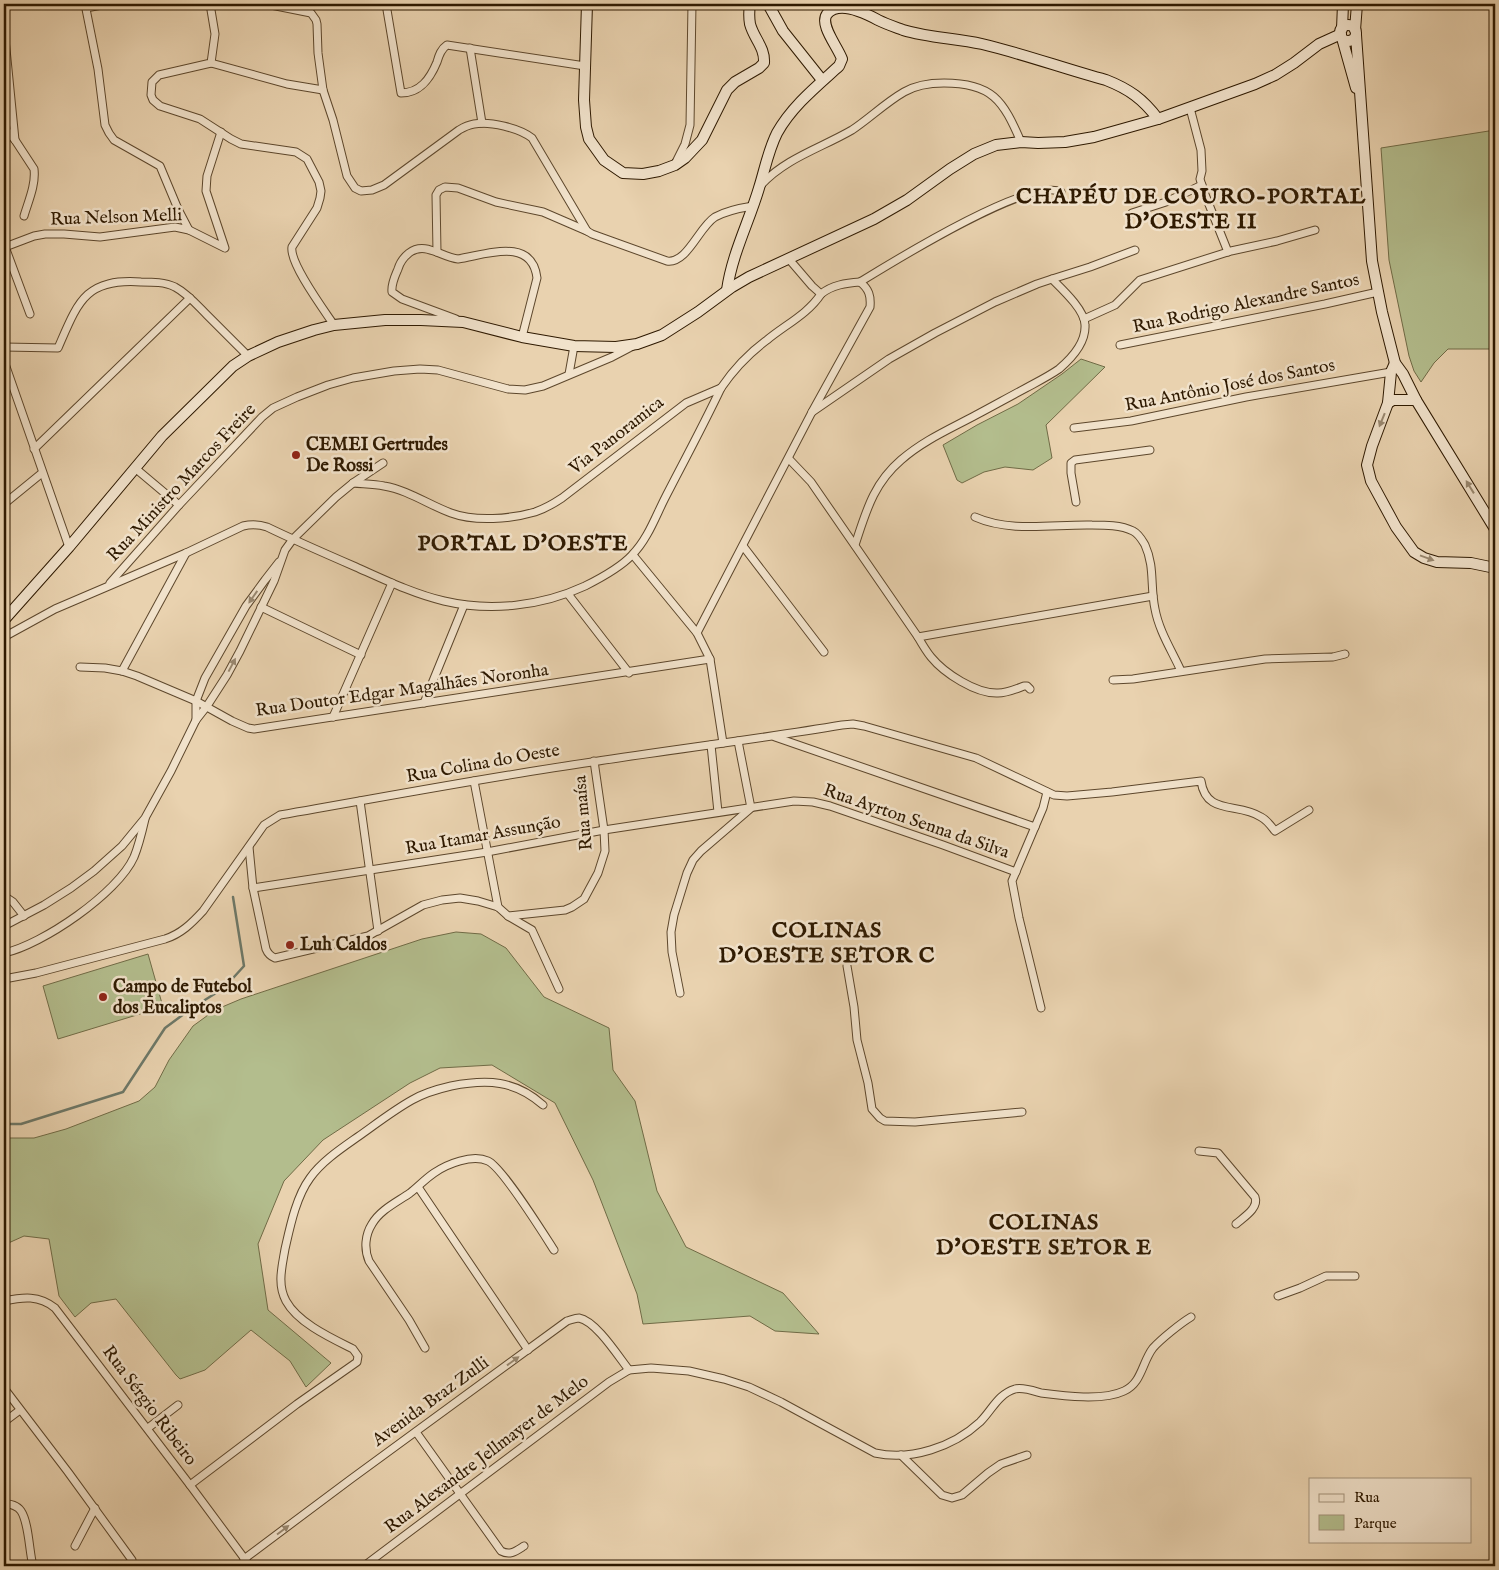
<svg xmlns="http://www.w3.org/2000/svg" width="1499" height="1570" viewBox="0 0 1499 1570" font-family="'IM FELL English',serif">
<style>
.green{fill:#b3bd8d;stroke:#706b46}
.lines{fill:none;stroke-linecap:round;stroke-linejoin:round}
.stream{stroke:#6d7868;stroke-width:2.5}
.street-casing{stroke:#5d472c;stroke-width:9}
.secondary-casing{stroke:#2e1900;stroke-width:12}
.street{stroke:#f1e2cb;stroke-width:7}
.secondary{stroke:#f1e2cb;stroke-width:10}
.oneway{fill:#998870}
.poi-dot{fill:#8f2418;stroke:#f1e2cb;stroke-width:2}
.labels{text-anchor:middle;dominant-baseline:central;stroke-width:5;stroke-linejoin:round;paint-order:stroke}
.street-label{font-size:18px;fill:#2e1900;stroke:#f1e2cb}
.poi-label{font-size:18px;font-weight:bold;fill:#2e1900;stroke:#f1e2cb;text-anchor:start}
.district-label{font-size:22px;font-weight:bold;letter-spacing:1px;fill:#2e1900;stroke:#f1e2cb}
</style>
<rect width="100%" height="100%" fill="#e9d2af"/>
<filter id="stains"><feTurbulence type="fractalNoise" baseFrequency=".004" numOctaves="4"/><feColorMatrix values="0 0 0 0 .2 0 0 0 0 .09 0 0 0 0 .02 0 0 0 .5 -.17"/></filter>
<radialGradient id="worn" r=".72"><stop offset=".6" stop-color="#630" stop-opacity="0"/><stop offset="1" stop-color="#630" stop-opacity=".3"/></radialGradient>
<g class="green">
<path d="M 1495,130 L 1495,349 L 1448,349 L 1434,363 L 1421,382 L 1414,371 L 1409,356 L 1389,260 L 1381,148 Z"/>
<path d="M 1081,359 L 1105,367 L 1046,425 L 1052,458 L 1033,470 L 1005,467 L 984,472 L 962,483 L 957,480 L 943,445 L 977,425 L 1018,404 L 1062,374 Z"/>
<path d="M 456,932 L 481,934 L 506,948 L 544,997 L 609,1028 L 613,1070 L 635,1101 L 657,1191 L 686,1247 L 783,1293 L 819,1334 L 775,1331 L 750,1316 L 643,1324 L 637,1294 L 593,1180 L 555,1103 L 492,1065 L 440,1068 L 410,1083 L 323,1140 L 284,1181 L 258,1244 L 268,1310 L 331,1363 L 306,1387 L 290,1361 L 251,1330 L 205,1370 L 180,1379 L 176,1375 L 116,1299 L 91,1303 L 75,1317 L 59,1296 L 49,1239 L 24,1236 L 4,1245 L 4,1138 L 34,1138 L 66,1129 L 139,1101 L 155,1087 L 169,1060 L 193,1026 L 215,1010 L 241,999 L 422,939 Z"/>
<path d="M 148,954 L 163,1007 L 58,1039 L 43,986 Z"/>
</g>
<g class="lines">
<path class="stream" d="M 4,1124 L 21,1124 L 123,1092 L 165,1028 L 192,1008 L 224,988 L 244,966 L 233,897"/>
<g class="street-casing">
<g id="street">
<path d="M 85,4 L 98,69 L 105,125 L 109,133 L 114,140 L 160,166 L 178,209 L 189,230"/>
<path d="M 210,4 L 215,34 L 211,63 L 159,75 L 152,82 L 151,95 L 153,100 L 160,106 L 200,119 L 231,139 L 241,144 L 296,152 L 307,159 L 319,182 L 321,191 L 320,198 L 317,208 L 292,247 C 289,263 324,310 334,325"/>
<path d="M 266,4 L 311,13 L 316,20 L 317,24 L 318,53 L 323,90 L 333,120 L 347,176 L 355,188 L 361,191 L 372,190 L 384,185 L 459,130 C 464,127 468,125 474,124 C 490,121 519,128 532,138 L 587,231 L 592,234 L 667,261 C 687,264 699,227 715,217 C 726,211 740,208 753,206"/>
<path d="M 386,4 L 401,93 C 420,93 430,79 437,62 C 439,55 441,49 447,45 L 585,66"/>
<path d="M 86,8 L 107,4"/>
<path d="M 4,29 L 15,140"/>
<path d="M 470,48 L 482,123"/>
<path d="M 211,63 L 287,84 L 323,90"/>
<path d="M 1190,108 L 1201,150 L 1202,171 L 1200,179 L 1204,192 L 1228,252"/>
<path d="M 4,127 L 15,140 L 34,169 C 36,185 28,202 24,216"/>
<path d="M 676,162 L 685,144 L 690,125 L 692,4"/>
<path d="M 761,185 C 786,158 821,148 852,130 C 870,118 885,103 904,92 C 916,85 930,83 944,83 C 992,83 1003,100 1021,142"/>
<path d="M 1132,213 L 1166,202 L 1202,185"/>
<path d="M 4,244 L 30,314"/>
<path d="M 5,247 L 34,236 L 45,234 L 64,234 L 100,237 L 175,227 L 189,230 L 225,248 L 206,191 L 207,176 L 221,132"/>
<path d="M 437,252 L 436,195 L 439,190 L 445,187 L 458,188 L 496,202 L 543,212 L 587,231"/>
<path d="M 1052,279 L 1090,267 L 1135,250"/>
<path d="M 860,282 C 891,263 1031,176 1061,192"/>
<path d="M 456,319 L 402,299 L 392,292 C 391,284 395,276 398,269 C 400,262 404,257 409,253 C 425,241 441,257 458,259 C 485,255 532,236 537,278 L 522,337"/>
<path d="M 1084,319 L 1115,305 L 1140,280 L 1231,251 L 1277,241 L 1315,230"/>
<path d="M 1120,345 L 1325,304 L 1378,292"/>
<path d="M 4,347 L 58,348 C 78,302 85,278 141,282 C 153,282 165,282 175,287 C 188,294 197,305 207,315 C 221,329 234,342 248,356"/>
<path d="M 4,361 L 69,547"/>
<path d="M 569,374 L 574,346"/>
<path d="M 812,412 L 889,359 L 935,333 L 995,302 L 1037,284 L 1052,279 C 1062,289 1085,310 1085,325 C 1086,342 1072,358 1059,369 C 1049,376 1037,382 1026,388 C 1009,397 993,406 976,415 C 950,429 924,440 901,460 C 873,484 866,512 855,545"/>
<path d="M 1074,428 L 1131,421 L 1246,397 L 1391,372"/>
<path d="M 34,449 L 190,298"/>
<path d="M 789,459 L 811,482 L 918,637 L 1153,596"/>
<path d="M 135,468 L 179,505"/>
<path d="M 353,483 C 363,484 374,484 384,486 C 408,490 429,505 451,513 C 475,522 511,519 535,512 C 544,509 553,504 562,498 L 686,403 L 721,388"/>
<path d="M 1076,502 L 1071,473 L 1071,463 L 1075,460 L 1150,450"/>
<path d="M 4,504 L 42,473"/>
<path d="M 975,517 C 1011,533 1054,524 1092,525 C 1105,525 1121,525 1133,531 C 1139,534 1142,540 1145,545 C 1155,567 1150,586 1155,609 C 1159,631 1172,651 1181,671"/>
<path d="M 743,546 L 824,652"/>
<path d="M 633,555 L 697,633 L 710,659 L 723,743"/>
<path d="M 110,583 L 179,505 L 262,417 L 273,408 L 297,397 L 328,385 L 353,378 L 394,371 L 420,369 L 438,370 L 508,389 L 525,390 L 543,386 L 612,357 L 633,346"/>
<path d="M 568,594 L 629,673"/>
<path d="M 261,607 L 361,655"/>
<path d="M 697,633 L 812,412 L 870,307 C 871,296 869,289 860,282 C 846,283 832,285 821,294"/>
<path d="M 4,637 L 55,609 L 186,553 L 243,526 C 252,524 258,524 267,527 C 296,541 326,554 356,567 C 385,580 414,594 444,601 C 491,612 542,606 585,586 C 601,578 620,568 632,555 C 647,540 655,518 664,500 C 683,463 703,426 721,388 C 734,369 748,354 767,340 C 785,325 808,314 821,294 L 812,286 L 788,258"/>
<path d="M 918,637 C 922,644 926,651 931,657 C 944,673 976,694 998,693 C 1007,693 1016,689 1024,686 L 1027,686 L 1030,689"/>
<path d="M 80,667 L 105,668 L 122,671 L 137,676 L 196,701 L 232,721 L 248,728 L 254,729 L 710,659"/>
<path d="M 122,671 L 186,553"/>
<path d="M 1113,680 L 1133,679 L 1265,659 L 1333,657 L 1345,654"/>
<path d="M 424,703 L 464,605"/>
<path d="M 333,717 L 392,583"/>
<path d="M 196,720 L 196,701 L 205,678 L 246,606 L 265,580 L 279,562"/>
<path d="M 775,737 L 1035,827"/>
<path d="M 711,745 L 718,812"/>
<path d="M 474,781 L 498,907"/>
<path d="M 360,801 L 378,931"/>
<path d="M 249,847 L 253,888 L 266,949 C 268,954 270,956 275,958 L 368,936 L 423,905 L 442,900 L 460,898 L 478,901 L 498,907 L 508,916 L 532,930 L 559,989"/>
<path d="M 253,888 L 487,852 L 604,830 L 794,801 L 813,802 L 830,806 L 943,845 L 1016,872"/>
<path d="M 4,896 L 13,902 L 24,916"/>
<path d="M 508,916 L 565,910 L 572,907 L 584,899 L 598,873 L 605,851 L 604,830 L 594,761"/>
<path d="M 4,926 L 44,905 L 71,888 L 94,871 L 122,846 L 145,818 L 171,771 L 196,720 L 207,706 L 227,675 L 240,651 L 274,581 L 285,550 L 293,539 L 336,497 L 353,483 L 383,463"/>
<path d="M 4,953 C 42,945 118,893 134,857 C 139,845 142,832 145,819"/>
<path d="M 847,966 L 854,1007 L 857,1040 L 868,1083 L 872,1109 L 880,1118 L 885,1121 L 915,1122 L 1022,1112"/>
<path d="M 4,979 L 36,973 L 165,939 C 181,934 192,923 203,911 L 264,825 L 280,815 C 384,797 488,777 592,762 C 676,749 759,739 842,725 L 853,724 L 864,726 L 976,758 L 1054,795 L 1067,796 L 1112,792 L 1201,781 C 1206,816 1238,802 1261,817 C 1267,820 1271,826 1275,831 L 1309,810"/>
<path d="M 680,993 L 672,952 L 671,932 L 674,915 L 687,873 L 693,860 L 701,851 L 751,808 L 738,741"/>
<path d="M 1041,1008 L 1019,918 L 1012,881 L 1043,808 L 1047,792"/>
<path d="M 1199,1151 L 1218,1153 L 1255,1197 C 1259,1208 1244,1217 1236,1224"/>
<path d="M 418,1187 L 528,1350"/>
<path d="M 1278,1296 L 1300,1288 L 1326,1276 L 1355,1276"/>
<path d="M 4,1301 C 23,1297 39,1295 55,1308 L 190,1485 L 250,1566"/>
<path d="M 425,1348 L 409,1320 L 369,1261 C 364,1249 365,1235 372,1224 C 380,1210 397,1202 410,1193 C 418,1187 425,1179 434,1173 C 447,1164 472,1154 488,1161 C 502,1167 543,1233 554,1250"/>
<path d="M 4,1388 L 68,1472 L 132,1560"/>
<path d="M 4,1422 L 20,1410"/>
<path d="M 148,1428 L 178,1405"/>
<path d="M 416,1432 L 501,1551 C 510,1556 516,1551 524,1546"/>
<path d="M 901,1455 L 942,1495 L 952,1498 L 962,1495 L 988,1473 L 1001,1464 L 1027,1455"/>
<path d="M 190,1485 L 297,1404 L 357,1362 L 358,1356 L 353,1349 C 331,1338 298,1323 286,1301 C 277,1284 282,1267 285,1249 C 290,1227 296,1197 310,1178 C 322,1161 342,1148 359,1136 C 376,1124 394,1110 412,1100 C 424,1093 438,1089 451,1086 C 487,1079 515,1080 543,1105"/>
<path d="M 4,1503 C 10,1504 17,1505 21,1511 C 29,1523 29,1551 33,1566"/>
<path d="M 75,1546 L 95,1508"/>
<path d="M 244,1559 L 351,1479 L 567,1321 C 571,1320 575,1318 579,1318 C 596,1321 618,1356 629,1370"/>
<path d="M 364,1566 L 609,1382 L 629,1370 L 651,1368 L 689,1371 L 724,1379 L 749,1387 L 781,1402 L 875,1453 C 911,1461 953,1447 980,1422 C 992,1410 998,1394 1015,1389 C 1023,1387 1034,1391 1041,1393 C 1064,1396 1103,1401 1124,1391 C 1142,1383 1142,1362 1153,1348 C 1161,1339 1181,1323 1191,1317"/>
</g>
</g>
<g class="secondary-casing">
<g id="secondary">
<path d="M 587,4 L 584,100 L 586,127 L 589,139 L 604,160 L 623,173 L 643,174 L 659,171 L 675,165 L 685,158 L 702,140 L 727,90 L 735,82 L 759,68 L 764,63 C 765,47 754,39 750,24 C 749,18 749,11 750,4"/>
<path d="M 768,4 L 783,31 L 822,80"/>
<circle cx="1348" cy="33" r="8"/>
<path d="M 1342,29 L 1343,4"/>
<path d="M 1355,30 L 1357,4"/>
<path d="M 1356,35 L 1372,261 L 1382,312 L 1395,363 L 1403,374 L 1416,400 L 1495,529"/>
<path d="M 1342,38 L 1356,88"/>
<path d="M 727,290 C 732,254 749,222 759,188 C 765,169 768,151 777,133 C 792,106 817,86 839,66 L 842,59 C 838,47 819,25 827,14 C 839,0 865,13 878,20 C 886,24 895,27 903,30 C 929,38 956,38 982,44 C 1024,54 1065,69 1106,80 C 1129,89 1143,99 1158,119"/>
<path d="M 1395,363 L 1391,372 L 1388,403 L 1372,446 L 1367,465 L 1371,481 L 1396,527 L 1414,552 L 1424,558 L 1437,562 L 1471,563 L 1495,568"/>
<path d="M 1388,403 L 1393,400 L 1416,400"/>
<path d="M 4,620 L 69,547 L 162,436 L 233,366 L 248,356 L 278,342 L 314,330 L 334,325 L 385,320 L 421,320 L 463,322 L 522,337 L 574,346 L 616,347 L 637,344 L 662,335 L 698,312 L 732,287 L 749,277 L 874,219 L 907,200 L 950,169 L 974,154 L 996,145 L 1021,142 L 1038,143 L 1065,142 L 1094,137 L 1158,119 L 1255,84 L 1275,75 L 1294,63 L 1319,44 L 1341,34"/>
</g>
</g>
<use href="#street" class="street"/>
<use href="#secondary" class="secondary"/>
</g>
<defs><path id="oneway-solid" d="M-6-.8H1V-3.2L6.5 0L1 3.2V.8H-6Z" transform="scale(1.25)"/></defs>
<g class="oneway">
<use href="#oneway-solid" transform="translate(1382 420) rotate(112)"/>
<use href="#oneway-solid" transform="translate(1470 487) rotate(-122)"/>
<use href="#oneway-solid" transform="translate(1427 558) rotate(20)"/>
<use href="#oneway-solid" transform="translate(253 597) rotate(125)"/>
<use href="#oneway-solid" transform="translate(232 665) rotate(-62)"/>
<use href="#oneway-solid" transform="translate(513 1361) rotate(-36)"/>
<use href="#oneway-solid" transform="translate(283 1530) rotate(-37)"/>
</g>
<g class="poi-dot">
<circle cx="296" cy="455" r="5"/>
<circle cx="290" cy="945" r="5"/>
<circle cx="103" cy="997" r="5"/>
</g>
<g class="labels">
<g class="street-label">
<text transform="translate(116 218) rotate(-2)">Rua Nelson Melli</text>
<text transform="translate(1246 304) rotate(-12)">Rua Rodrigo Alexandre Santos</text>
<text transform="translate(1230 386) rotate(-11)">Rua Antônio José dos Santos</text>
<text transform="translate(617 436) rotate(-38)">Via Panoramica</text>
<text transform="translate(182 483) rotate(-47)">Rua Ministro Marcos Freire</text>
<text transform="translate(402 691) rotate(-8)">Rua Doutor Edgar Magalhães Noronha</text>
<text transform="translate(483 764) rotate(-10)">Rua Colina do Oeste</text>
<text transform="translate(584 813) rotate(-95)">Rua maísa</text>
<text transform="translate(916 822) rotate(19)">Rua Ayrton Senna da Silva</text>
<text transform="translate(483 836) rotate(-10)">Rua Itamar Assunção</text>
<text transform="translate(431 1402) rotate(-36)">Avenida Braz Zulli</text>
<text transform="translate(149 1406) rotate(53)">Rua Sérgio Ribeiro</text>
<text transform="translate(487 1455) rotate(-37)">Rua Alexandre Jellmayer de Melo</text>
</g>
<g class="poi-label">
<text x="306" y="445">CEMEI Gertrudes<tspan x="306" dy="21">De Rossi</tspan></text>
<text x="300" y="945">Luh Caldos</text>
<text x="113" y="987">Campo de Futebol<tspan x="113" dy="21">dos Eucaliptos</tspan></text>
</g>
<g class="district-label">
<text x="1191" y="197">CHAPÉU DE COURO-PORTAL<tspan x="1191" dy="25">D'OESTE II</tspan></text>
<text x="523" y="544">PORTAL D'OESTE</text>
<text x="827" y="931">COLINAS<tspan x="827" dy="25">D'OESTE SETOR C</tspan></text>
<text x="1044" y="1223">COLINAS<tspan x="1044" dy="25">D'OESTE SETOR E</tspan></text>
</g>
</g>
<rect width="1499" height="1570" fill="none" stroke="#e9d2af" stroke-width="20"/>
<rect x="5" y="5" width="1489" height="1560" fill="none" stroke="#2e1900" stroke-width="2.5"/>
<rect x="10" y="10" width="1479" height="1550" fill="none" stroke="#2e1900"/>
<rect x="1309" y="1478" width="162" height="65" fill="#f1e2cb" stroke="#a3927a"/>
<rect x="1319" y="1494" width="25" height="8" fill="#f1e2cb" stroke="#a3927a"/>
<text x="1354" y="1502" font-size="15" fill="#2e1900">Rua</text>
<rect x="1319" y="1515" width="25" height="15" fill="#b3bd8d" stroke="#a3927a"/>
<text x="1354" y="1528" font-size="15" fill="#2e1900">Parque</text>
<rect width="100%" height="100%" filter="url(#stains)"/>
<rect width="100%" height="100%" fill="url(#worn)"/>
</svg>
